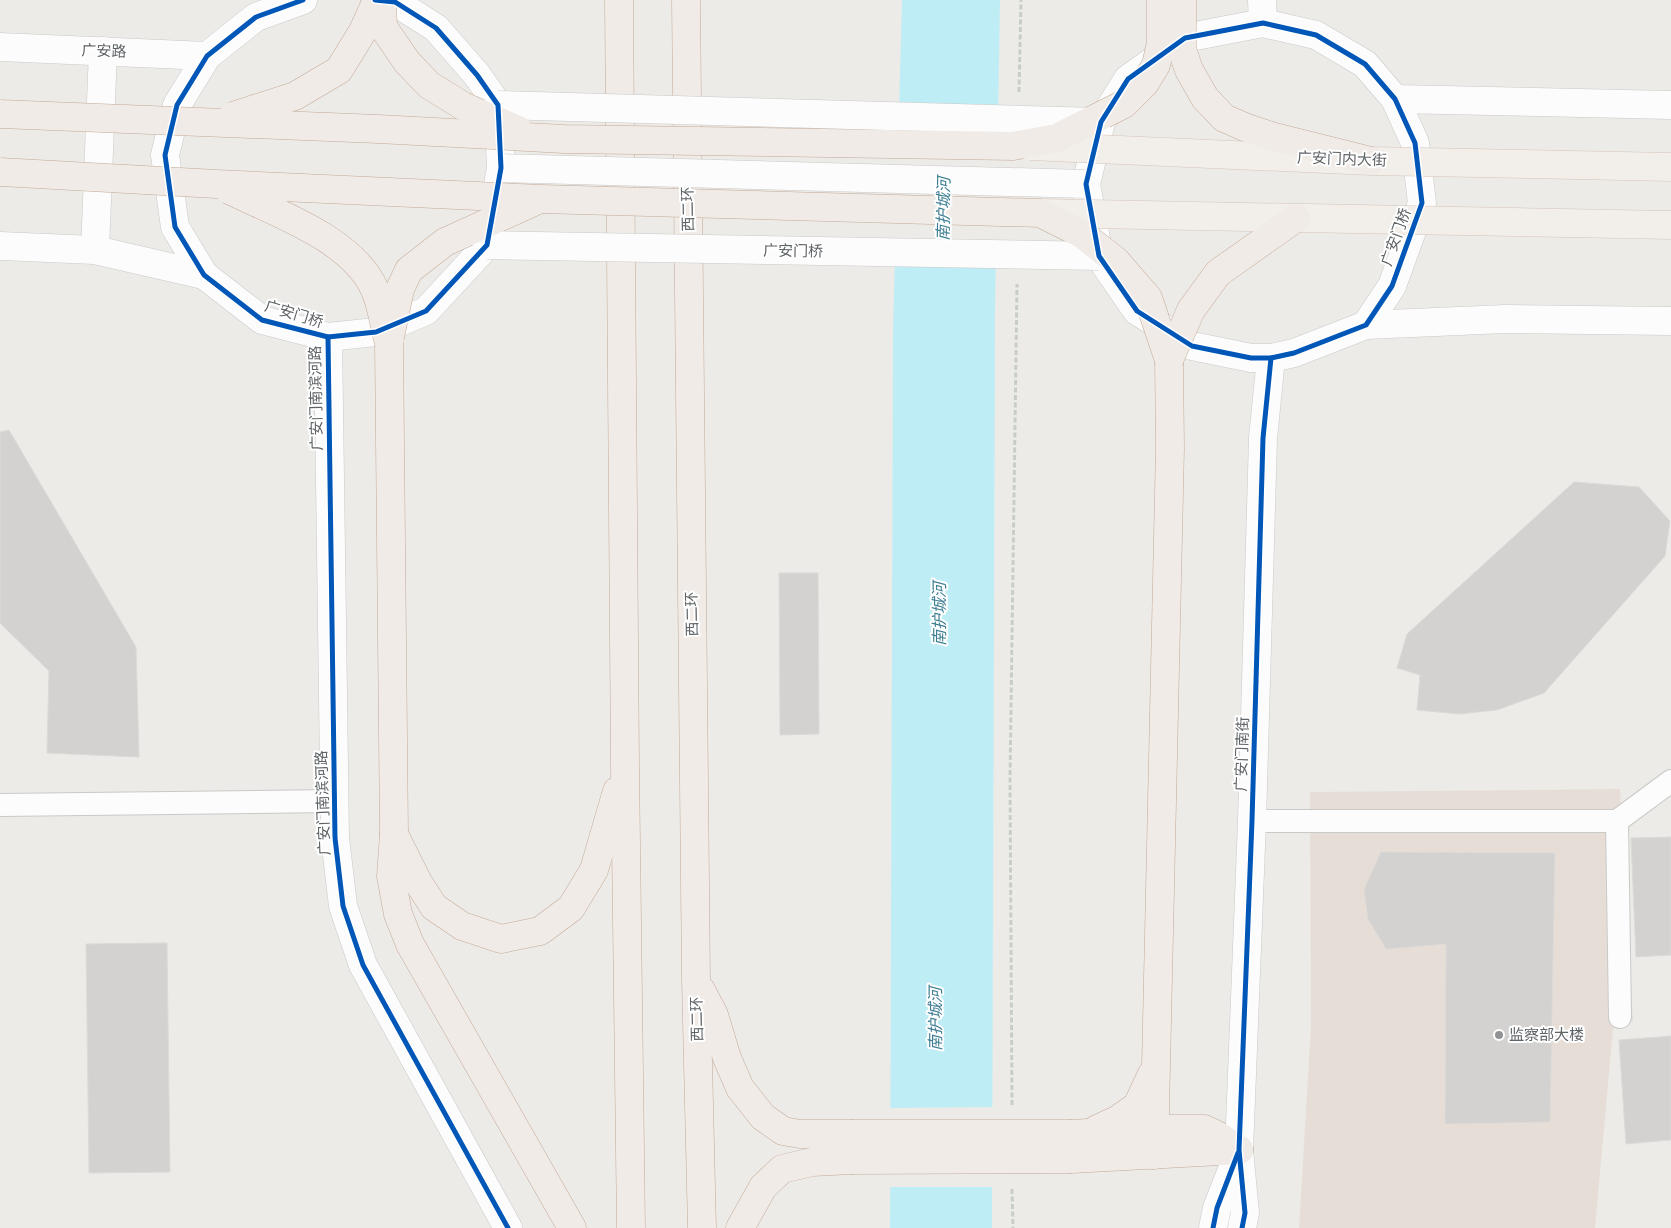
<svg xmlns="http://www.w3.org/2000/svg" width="1671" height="1228" viewBox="0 0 1671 1228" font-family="'Nunito Sans','Noto Sans SC',sans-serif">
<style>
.commercial{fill:#e6ded6}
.water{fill:#bfedf5}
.pier{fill:#edebe8}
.building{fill:#d4d2d1;stroke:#dcdad8}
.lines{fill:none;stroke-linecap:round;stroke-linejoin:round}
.minor-casing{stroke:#c9c9c8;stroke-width:24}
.tertiary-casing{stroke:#c9c9c8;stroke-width:29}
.trunk-casing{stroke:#c4aa97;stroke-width:29}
.path{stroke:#c8cdc9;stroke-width:3;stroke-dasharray:5 2.5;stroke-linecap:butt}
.minor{stroke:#fcfcfc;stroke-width:22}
.tertiary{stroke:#fcfcfc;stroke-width:28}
.trunk{stroke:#f0ebe6;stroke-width:28}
.tertiary-bridge-casing{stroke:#c9c9c8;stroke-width:29;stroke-linecap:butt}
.primary-bridge-casing{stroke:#d4c4b8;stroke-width:29;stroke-linecap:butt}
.trunk-bridge-casing{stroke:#c4aa97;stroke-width:29;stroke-linecap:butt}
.tertiary-bridge{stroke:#fcfcfc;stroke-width:28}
.primary-bridge{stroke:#f2eee9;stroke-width:28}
.trunk-bridge{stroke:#f0ebe6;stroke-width:28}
.cycleway-casing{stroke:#fff;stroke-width:8}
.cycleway{stroke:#0057b8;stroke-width:5}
.poi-dot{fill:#909394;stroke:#fff;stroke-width:2}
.labels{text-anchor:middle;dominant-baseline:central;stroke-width:4;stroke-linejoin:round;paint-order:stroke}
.street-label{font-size:15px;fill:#5e6366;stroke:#fff}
.poi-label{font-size:15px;fill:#5e6366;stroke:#fff;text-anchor:start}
.water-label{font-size:16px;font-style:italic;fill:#3e7e93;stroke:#fff}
</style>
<rect width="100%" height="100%" fill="#edebe8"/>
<path class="commercial" d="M 1620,789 L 1633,1021 L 1613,1029 L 1595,1228 L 1299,1228 L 1311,1026 L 1310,792 Z"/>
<path class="water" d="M 902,0 L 1000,0 L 995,312 L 992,1228 L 890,1228 L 893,330 Z"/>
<g class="pier">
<path d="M 897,103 L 1001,105 L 998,266 L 893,262 Z"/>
<path d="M 995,1107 L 994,1187 L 888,1187 L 888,1108 Z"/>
</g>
<g class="building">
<path d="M 9,430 L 136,647 L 139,757 L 47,753 L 49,671 L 0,623 L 0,432 Z"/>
<path d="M 1574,482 L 1639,487 L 1670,521 L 1665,556 L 1544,693 L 1497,710 L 1459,714 L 1417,710 L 1420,675 L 1397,668 L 1407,634 Z"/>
<path d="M 779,573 L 818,573 L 819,734 L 780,735 Z"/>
<path d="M 1671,837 L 1671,955 L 1636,957 L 1631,838 Z"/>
<path d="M 1381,852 L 1555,853 L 1550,1122 L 1445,1124 L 1446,944 L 1386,949 L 1368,919 L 1364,889 Z"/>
<path d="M 167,943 L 170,1172 L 89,1173 L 86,944 Z"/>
<path d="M 1671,1036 L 1671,1140 L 1626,1144 L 1619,1040 Z"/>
</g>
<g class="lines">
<g class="minor-casing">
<g id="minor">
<path d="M 0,805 L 335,801"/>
<path d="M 1252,821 L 1617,821 L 1671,781"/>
<path d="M 1617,821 L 1620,1017"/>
</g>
</g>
<g class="tertiary-casing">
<g id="tertiary">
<path d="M 303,0 L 256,17 L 207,56 L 177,105 L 165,155 L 175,227 L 204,275 L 262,320 L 328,337 L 376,332 L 426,311 L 487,245 L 501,168 L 498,105 L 477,75 L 436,28 L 395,2 L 375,0"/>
<path d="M 1262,0 L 1263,23"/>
<path d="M 1263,23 L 1316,35 L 1365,64 L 1395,99 L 1415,143 L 1422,203 L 1392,286 L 1366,325 L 1294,353 L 1271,358 L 1251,358 L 1192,346 L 1137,311 L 1099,256 L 1086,184 L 1101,122 L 1128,79 L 1185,38 Z"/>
<path d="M 0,47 L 207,56"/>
<path d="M 1395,99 L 1671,105"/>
<path d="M 0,246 L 95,250 L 204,275"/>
<path d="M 95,250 L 103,51"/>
<path d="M 1366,325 L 1505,319 L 1671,321"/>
<path d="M 328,337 L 335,838 L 343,906 L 363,965 L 508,1228"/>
<path d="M 1213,1228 L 1217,1208 L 1237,1157"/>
<path d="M 1242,1228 L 1245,1213 L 1239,1150 L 1252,821 L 1263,438 L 1271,358"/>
</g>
</g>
<g class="trunk-casing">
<g id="trunk">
<path d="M 619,0 L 625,766 L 631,1228"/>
<path d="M 686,0 L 696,980 L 702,1228"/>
<path d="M 389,343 L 394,834 L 391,876 L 398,914 L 410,944 L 572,1228"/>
<path d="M 394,834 L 418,882 L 434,907 L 462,926 L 501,939 L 540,931 L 571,908 L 594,870 L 617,791"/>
<path d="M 701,990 L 714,1015 L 727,1058 L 740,1088 L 763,1117 L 783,1131 L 800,1134 L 851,1134"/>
<path d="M 1097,1129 L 1117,1120 L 1137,1106 L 1152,1074"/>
<path d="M 1071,1134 L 1155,1129 L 1204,1129 L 1217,1135 L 1239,1150"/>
<path d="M 1154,1155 L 1170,448 L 1169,360"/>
<path d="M 1071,1159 L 1239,1150"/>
<path d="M 740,1228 L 763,1187 L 782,1169 L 812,1162 L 851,1160"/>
</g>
</g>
<g class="path">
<path d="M 1019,92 L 1021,0"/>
<path d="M 1012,1105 L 1010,779 L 1017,284"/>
<path d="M 1012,1189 L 1013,1228"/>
</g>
<use href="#minor" class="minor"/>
<use href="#tertiary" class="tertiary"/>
<use href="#trunk" class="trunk"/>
<g class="tertiary-bridge-casing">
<g id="tertiary-bridge">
<path d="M 498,105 L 1097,122"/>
<path d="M 501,168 L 1086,184"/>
<path d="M 487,245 L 1099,256"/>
</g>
</g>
<g class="primary-bridge-casing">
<g id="primary-bridge">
<path d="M 1030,146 L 1371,161 L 1671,167"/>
<path d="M 1040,213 L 1671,225"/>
</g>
</g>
<g class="trunk-bridge-casing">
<g id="trunk-bridge">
<path d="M 382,0 L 383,27 L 407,62 L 429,85 L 463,106 L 518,130"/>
<path d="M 1182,0 L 1182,49 L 1189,70 L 1205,98 L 1224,118 L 1247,128 L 1271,136 L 1371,161"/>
<path d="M 0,114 L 378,129 L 564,139 L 1013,146 L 1057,138 L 1124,104 L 1145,83 L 1156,65 L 1161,43 L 1161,0"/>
<path d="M 233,116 L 295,96 L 339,70 L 363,31 L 377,0"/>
<path d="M 0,172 L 216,184 L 541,199 L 1040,213 L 1082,234 L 1116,261 L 1148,298 L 1169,360"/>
<path d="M 229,190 C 276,213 353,239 375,290 C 382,306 384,326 389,343"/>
<path d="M 390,337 L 400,289 L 409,270 L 445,242 L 538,200"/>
<path d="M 1169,360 L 1191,310 L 1218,273 L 1296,218"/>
<path d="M 851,1134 L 1071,1134"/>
<path d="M 851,1160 L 1071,1159"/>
</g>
</g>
<use href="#tertiary-bridge" class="tertiary-bridge"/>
<use href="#primary-bridge" class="primary-bridge"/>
<use href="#trunk-bridge" class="trunk-bridge"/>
<g class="cycleway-casing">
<g id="cycleway">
<path d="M 303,0 L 256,17 L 207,56 L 177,105 L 165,155 L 175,227 L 204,275 L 262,320 L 328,337 L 376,332 L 426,311 L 487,245 L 501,168 L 498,105 L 477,75 L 436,28 L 395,2 L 375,0"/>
<path d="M 1263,23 L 1316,35 L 1365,64 L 1395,99 L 1415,143 L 1422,203 L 1392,286 L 1366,325 L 1294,353 L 1271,358 L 1251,358 L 1192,346 L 1137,311 L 1099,256 L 1086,184 L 1101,122 L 1128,79 L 1185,38 Z"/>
<path d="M 328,337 L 335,838 L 343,906 L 363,965 L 508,1228"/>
<path d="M 1213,1228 L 1217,1208 L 1238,1153"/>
<path d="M 1242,1228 L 1245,1213 L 1239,1150 L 1252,821 L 1263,438 L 1271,358"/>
</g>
</g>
<use href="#cycleway" class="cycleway"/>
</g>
<circle class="poi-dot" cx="1499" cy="1035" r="5"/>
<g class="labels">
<g class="street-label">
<text transform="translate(104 51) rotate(2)">广安路</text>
<text transform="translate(1342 159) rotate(2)">广安门内大街</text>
<text transform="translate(688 209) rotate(-91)">西二环</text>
<text transform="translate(1396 237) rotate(-70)">广安门桥</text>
<text transform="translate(793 251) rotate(1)">广安门桥</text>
<text transform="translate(294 314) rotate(17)">广安门桥</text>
<text transform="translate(316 398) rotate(-91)">广安门南滨河路</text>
<text transform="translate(692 614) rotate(-91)">西二环</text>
<text transform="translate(1242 754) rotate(-88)">广安门南街</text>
<text transform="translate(323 803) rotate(-92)">广安门南滨河路</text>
<text transform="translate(697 1019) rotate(-91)">西二环</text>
</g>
<g class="poi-label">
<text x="1509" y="1035">监察部大楼</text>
</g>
<g class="water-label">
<text transform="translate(944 209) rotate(-89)">南护城河</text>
<text transform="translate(940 614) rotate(-90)">南护城河</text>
<text transform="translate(936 1019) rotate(-90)">南护城河</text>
</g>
</g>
</svg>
